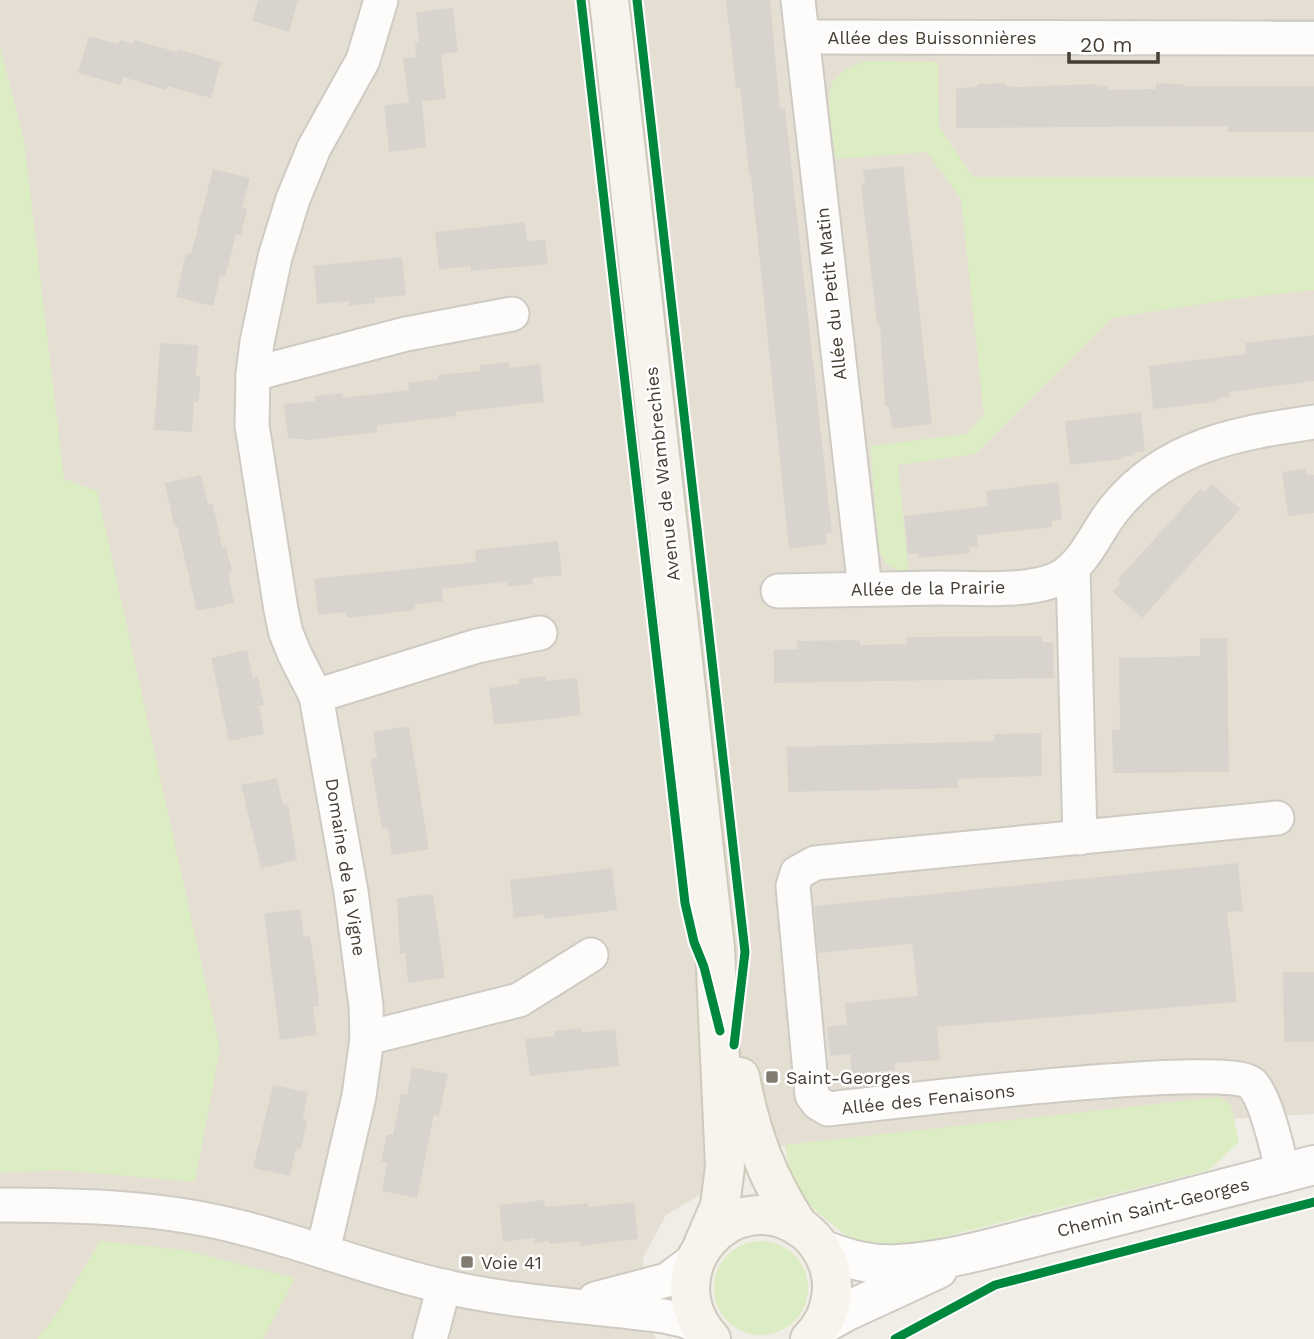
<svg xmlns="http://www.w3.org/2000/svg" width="1314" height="1339" viewBox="0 0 1314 1339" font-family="'Work Sans',sans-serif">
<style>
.residential{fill:#e5dfd3}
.green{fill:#dcecc3}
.building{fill:#d8d4cd}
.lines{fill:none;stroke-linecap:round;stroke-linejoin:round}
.minor-casing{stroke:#cecbc4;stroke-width:37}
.tertiary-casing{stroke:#cecbc4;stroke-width:42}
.secondary-casing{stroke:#d0cabd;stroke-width:42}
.minor{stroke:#fdfcfb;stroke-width:33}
.tertiary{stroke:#fdfcfb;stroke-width:38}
.secondary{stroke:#f6f4ed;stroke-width:38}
.cycleway-casing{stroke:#fff;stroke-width:13}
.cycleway{stroke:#00873e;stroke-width:9}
.poi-dot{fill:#827b72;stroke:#fff;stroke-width:2.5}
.labels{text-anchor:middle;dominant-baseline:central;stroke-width:5;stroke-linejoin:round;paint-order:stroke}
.street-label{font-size:18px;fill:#463e33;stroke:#fff}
.poi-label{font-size:18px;fill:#463e33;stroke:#fff;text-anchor:start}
</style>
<rect width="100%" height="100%" fill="#f0ede6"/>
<path class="residential" d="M 0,0 L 1314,0 L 1314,1114 L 785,1145 L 666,1215 L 643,1258 L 648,1325 L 656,1339 L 0,1339 Z"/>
<g class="green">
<path d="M 0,48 L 24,141 L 64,479 L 97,491 L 220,1049 L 195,1182 L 60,1170 L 0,1173 Z"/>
<path d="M 865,61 L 938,62 L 939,126 L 973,177 L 1314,177 L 1314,290 L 1240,298 L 1112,318 L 975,454 L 898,465 L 909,575 L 886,564 L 879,550 L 870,446 L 966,434 L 984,415 L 961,199 L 927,152 L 836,159 C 833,140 824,99 833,82 C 838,71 855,66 865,61 Z"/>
<path d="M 1219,1097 L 1231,1106 L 1239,1142 L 1209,1170 L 911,1245 L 859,1246 L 801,1199 L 789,1168 L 785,1145 Z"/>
<circle cx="761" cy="1288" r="47"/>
<path d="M 100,1241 L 184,1250 L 295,1278 L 263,1339 L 37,1339 L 56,1315 Z"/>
</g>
<g class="building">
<path d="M 258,0 L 298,0 L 289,32 L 252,21 Z"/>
<path d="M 726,0 L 770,0 L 780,109 L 785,108 L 829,507 L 832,533 L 826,533 L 827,544 L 789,549 L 751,175 L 749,175 L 740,88 L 736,89 Z"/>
<path d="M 453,8 L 458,52 L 441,54 L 446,99 L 422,101 L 426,147 L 389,152 L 384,105 L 409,103 L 403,58 L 416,57 L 415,43 L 419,42 L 416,12 Z"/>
<path d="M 89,36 L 118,44 L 120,40 L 133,44 L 134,40 L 177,52 L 178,49 L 221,62 L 211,98 L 167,86 L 166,90 L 123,77 L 121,85 L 78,73 Z"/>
<path d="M 1006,83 L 1006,86 L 1017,87 L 1097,84 L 1097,86 L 1108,86 L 1108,90 L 1156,89 L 1156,83 L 1184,84 L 1184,86 L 1314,86 L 1314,132 L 1228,132 L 1228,126 L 956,128 L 956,89 L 978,86 L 978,84 Z"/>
<path d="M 903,166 L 932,424 L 893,429 L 888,406 L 885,406 L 880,325 L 877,325 L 861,184 L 865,183 L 863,170 Z"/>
<path d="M 213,169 L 250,178 L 242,208 L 247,209 L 241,235 L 236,234 L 225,277 L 220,276 L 213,306 L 176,297 L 186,253 L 191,254 Z"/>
<path d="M 525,222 L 527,241 L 545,240 L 548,264 L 471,271 L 471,266 L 439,270 L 435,232 Z"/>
<path d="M 402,257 L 406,295 L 375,298 L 375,303 L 349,306 L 349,301 L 317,304 L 314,266 Z"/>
<path d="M 1314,335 L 1314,381 L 1229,392 L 1230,397 L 1218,398 L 1218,401 L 1207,403 L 1153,409 L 1149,366 L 1246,354 L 1245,343 Z"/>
<path d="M 160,343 L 198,345 L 196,376 L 200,377 L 200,389 L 198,402 L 194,402 L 192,432 L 154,430 Z"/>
<path d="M 508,362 L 509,368 L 540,364 L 544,402 L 455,412 L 456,416 L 377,425 L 377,432 L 310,440 L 288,438 L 284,404 L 315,401 L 315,396 L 343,393 L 343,398 L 409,390 L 408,383 L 438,379 L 438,375 L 481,371 L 480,365 Z"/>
<path d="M 1141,412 L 1145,451 L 1132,453 L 1133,456 L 1121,457 L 1122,459 L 1070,465 L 1065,421 Z"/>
<path d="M 1306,469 L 1307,475 L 1314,475 L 1314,513 L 1288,516 L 1282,472 Z"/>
<path d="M 201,475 L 208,504 L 213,504 L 222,547 L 226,546 L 232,572 L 228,573 L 234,603 L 197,611 L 177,526 L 174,526 L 165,483 Z"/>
<path d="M 1058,482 L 1062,519 L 1052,521 L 1052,527 L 977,535 L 978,546 L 969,547 L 970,553 L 919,558 L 918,553 L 908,554 L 904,516 L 988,506 L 986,491 Z"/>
<path d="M 1212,484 L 1240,509 L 1142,618 L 1113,592 L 1121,583 L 1118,579 L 1200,489 L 1204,492 Z"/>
<path d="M 558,541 L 562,575 L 533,578 L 533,584 L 508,587 L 507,581 L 442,589 L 443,601 L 415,605 L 415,610 L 347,618 L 346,612 L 318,615 L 314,579 L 476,562 L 475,550 Z"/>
<path d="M 1042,636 L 1042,642 L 1053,642 L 1054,678 L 774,683 L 774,650 L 798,649 L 797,641 L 860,640 L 860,645 L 907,644 L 907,637 Z"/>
<path d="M 1200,638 L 1227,638 L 1229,772 L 1113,773 L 1112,730 L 1120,730 L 1119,658 L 1200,656 Z"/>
<path d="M 247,650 L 253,678 L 258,677 L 264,705 L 259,706 L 264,734 L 229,741 L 211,658 Z"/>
<path d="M 545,676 L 546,681 L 577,678 L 581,715 L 494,725 L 489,688 L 519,684 L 519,679 Z"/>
<path d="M 409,726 L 429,849 L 392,855 L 388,828 L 382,829 L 373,774 L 370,760 L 377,758 L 373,732 Z"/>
<path d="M 1041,733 L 1042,776 L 958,779 L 958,788 L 788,792 L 787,747 L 994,741 L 994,734 Z"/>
<path d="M 277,778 L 283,805 L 288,804 L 297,860 L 261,868 L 241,785 Z"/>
<path d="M 1238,863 L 1243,911 L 1227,912 L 1237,1002 L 937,1027 L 940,1060 L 894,1063 L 895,1070 L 852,1074 L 850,1054 L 830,1056 L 827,1027 L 847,1025 L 845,1003 L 918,996 L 912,944 L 818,953 L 814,906 Z"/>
<path d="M 612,868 L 617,910 L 545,919 L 544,914 L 514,918 L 510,880 Z"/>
<path d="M 433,894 L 445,978 L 408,983 L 405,953 L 400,954 L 397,898 Z"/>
<path d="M 300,909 L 304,937 L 310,936 L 318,991 L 319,1006 L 313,1007 L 317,1035 L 280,1040 L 264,913 Z"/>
<path d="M 1283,972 L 1314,972 L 1314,1042 L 1284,1042 Z"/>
<path d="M 581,1028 L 582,1033 L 615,1029 L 619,1066 L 530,1076 L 525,1039 L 555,1036 L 554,1031 Z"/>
<path d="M 412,1067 L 448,1074 L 439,1116 L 434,1115 L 417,1198 L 382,1191 L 387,1163 L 381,1162 L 387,1134 L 393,1135 L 401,1094 L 407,1095 Z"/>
<path d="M 273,1085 L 308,1092 L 303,1120 L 307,1121 L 301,1149 L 296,1148 L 290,1176 L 253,1168 Z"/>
<path d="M 544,1200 L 545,1207 L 588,1203 L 589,1207 L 634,1202 L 638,1239 L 580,1246 L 579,1241 L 549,1244 L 549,1241 L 535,1243 L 534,1238 L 503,1242 L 499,1205 Z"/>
</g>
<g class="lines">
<g class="minor-casing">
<g id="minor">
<path d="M 798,0 L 865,589"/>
<path d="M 802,37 L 1314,38"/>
<path d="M 253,374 L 406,334 L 512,314"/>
<path d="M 1073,568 L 1080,838"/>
<path d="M 778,591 C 832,590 885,589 938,588 C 971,588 1030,593 1059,578 C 1086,563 1096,531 1115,508 C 1166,445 1238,433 1314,422"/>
<path d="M 316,696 L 477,646 L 540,633"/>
<path d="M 1277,818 L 815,863 L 797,873 L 793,886 L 812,1095 L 818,1103 L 828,1109 C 884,1103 1226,1061 1251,1083 C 1266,1096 1278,1153 1283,1173"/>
<path d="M 367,1038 L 519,1000 L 591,955"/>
<path d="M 0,1205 C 82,1205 164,1207 243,1228 C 310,1245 375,1271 442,1286 C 515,1303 590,1306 664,1316 L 686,1321 L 702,1329"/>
<path d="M 323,1251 L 359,1096 L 367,1038 L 366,1006 L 351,892 L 316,696 L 295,655 L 286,633 L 281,610 L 252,425 L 253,374 L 257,342 L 275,257 L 293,199 L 314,148 L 363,60 L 381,0"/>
<path d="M 595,1299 L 667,1280 L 695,1259"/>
<path d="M 430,1339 L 444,1286"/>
</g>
</g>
<g class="tertiary-casing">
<g id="tertiary">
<path d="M 821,1249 C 847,1259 871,1266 899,1264 C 950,1261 1002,1245 1051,1233 C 1139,1211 1226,1188 1314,1165"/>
<path d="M 822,1325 L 845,1312 L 938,1269"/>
</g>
</g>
<g class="secondary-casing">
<g id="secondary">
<path d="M 609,0 L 715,948 L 725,1167 L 720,1206 L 704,1243"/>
<path d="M 740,1077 C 751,1135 767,1178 799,1227"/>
<path d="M 711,1339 C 651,1273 732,1178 804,1230 C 818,1241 828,1258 831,1275 C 835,1298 827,1323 810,1339"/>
</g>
</g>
<use href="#minor" class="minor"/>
<use href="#tertiary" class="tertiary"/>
<use href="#secondary" class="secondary"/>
<g class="cycleway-casing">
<g id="cycleway">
<path d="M 581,0 L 685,903 L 694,942 L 704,967 L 720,1031"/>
<path d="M 637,0 L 745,952 L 734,1045"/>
<path d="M 895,1339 L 995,1285 L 1314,1202"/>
</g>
</g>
<use href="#cycleway" class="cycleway"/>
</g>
<g class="poi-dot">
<rect x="765" y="1070" width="14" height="14" rx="3.5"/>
<rect x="460" y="1255" width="14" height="14" rx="3.5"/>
</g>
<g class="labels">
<g class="street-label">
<text x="932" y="37">Allée des Buissonnières</text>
<text transform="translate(831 294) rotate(-96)">Allée du Petit Matin</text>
<text transform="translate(662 474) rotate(-96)">Avenue de Wambrechies</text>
<text transform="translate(928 588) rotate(-1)">Allée de la Prairie</text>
<text transform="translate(346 867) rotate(81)">Domaine de la Vigne</text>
<text transform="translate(928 1099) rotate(-6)">Allée des Fenaisons</text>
<text transform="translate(1153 1207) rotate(-14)">Chemin Saint-Georges</text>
</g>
<g class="poi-label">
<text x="786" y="1077">Saint-Georges</text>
<text x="481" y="1262">Voie 41</text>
</g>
</g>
<path d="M1069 52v10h89v-10" fill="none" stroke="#463e33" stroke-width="3.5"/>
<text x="1080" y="52" font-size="21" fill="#463e33" stroke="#ffffff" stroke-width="5" paint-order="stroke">20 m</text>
</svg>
